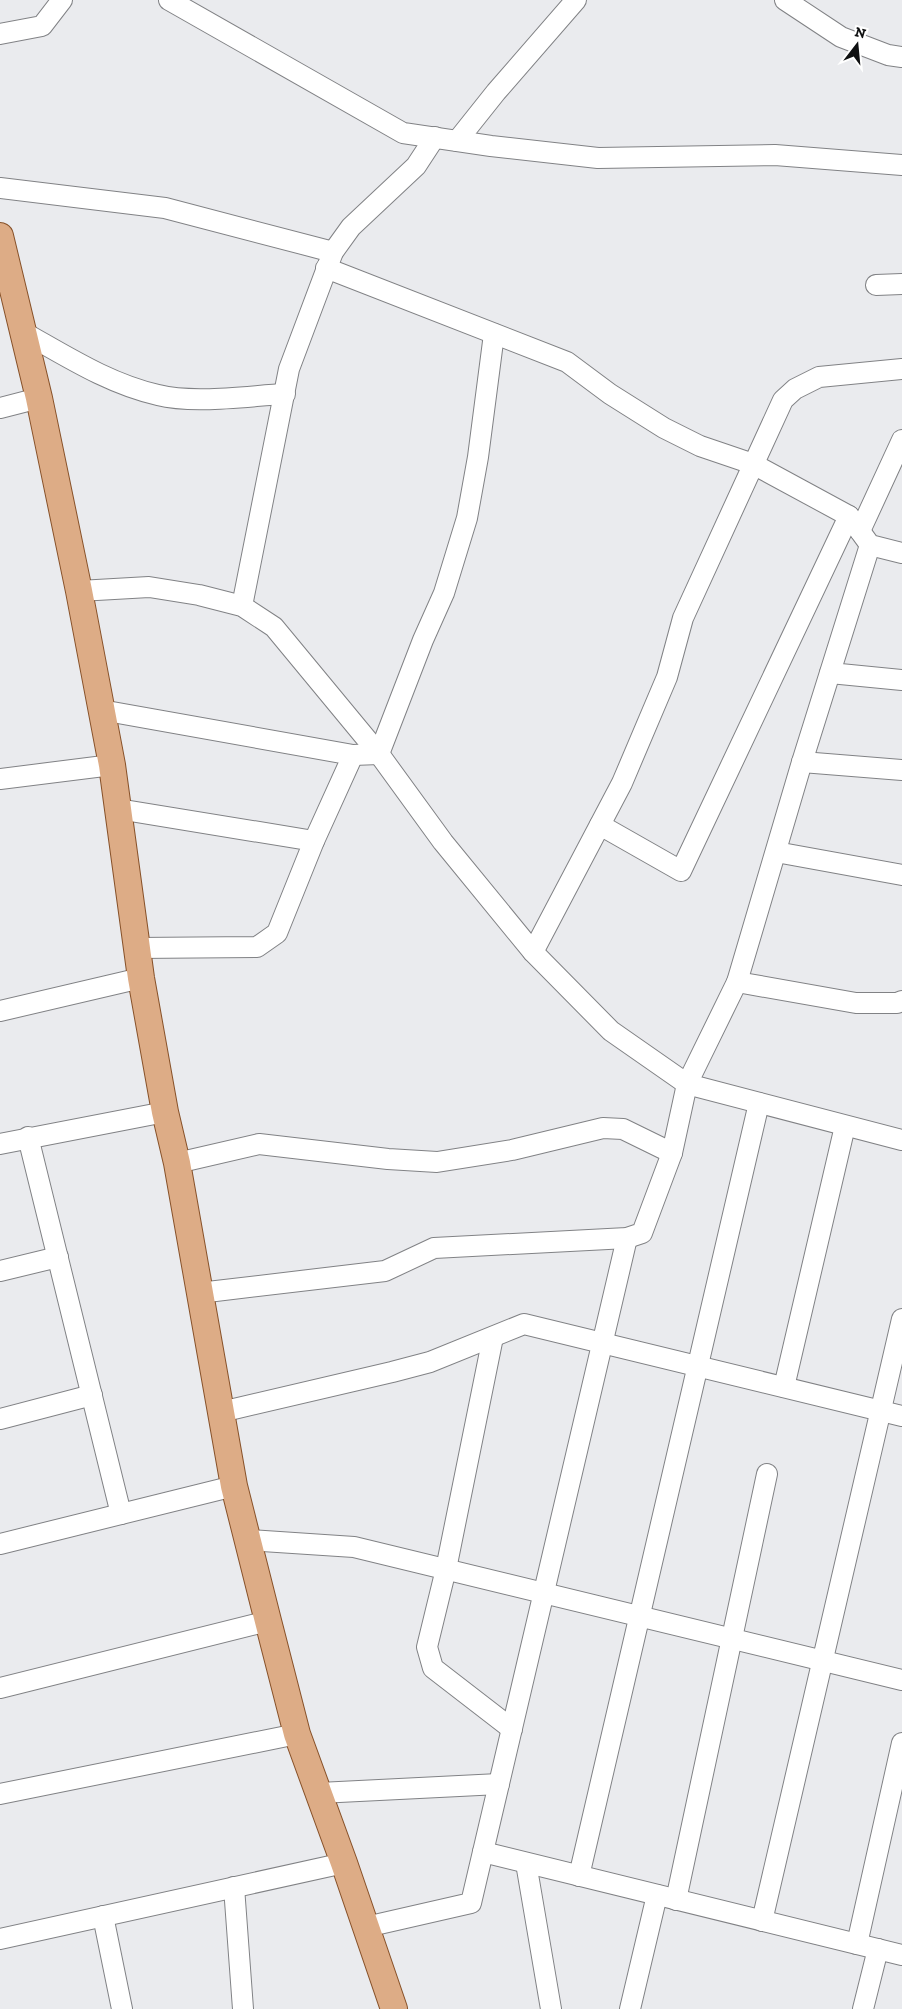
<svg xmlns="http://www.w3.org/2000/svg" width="902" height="2009" viewBox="0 0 902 2009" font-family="'Zilla Slab',serif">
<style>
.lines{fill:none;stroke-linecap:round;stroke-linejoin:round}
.minor-casing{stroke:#818285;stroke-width:22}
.major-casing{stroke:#875129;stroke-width:28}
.minor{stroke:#fff;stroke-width:20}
.major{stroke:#ddac86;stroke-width:26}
</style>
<rect width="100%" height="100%" fill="#eaebee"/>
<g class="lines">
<g class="minor-casing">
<g id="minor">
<path d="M 169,0 L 403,133 L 491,146 L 598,158 L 775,155 L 902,165"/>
<path d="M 785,0 L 841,37 L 888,55 L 902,57"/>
<path d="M 0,34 L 42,26 L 62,0"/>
<path d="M 457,141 L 496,92 L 576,0"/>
<path d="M 0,188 L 165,208 L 333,252"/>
<path d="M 326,268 L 567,362 L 610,394 L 664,428 L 700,446 L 753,464 L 849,516 L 870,545 L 902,553"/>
<path d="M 876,285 L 902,284"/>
<path d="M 23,332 C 66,356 109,384 158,395 C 194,404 247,396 285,394"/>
<path d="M 0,408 L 39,398"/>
<path d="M 860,531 L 902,440"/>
<path d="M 79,591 L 149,587 L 199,595 L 242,606 L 274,627 L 379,754 L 443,842 L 533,952 L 611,1031 L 687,1084 L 902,1140"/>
<path d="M 242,606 L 289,369 L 333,252 L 351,227 L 416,166 L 435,137"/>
<path d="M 830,673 L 902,680"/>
<path d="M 101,710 L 353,755 L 379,754 L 423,640 L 444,593 L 467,518 L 478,457 L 494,334"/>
<path d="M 802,762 L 902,770"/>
<path d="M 0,779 L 112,765"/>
<path d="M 118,809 L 314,841"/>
<path d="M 600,825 L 681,871 L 849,516"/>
<path d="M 776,852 L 902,875"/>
<path d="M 137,948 L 257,947 L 277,933 L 314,841 L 353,755"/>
<path d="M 533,952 L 622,783 L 667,677 L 683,618 L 783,400 L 795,389 L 819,377 L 902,369"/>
<path d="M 737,982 L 856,1003 L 897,1003 L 902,1001"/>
<path d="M 0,1011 L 141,978"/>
<path d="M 28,1137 L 121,1514"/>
<path d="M 0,1144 L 165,1112"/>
<path d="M 177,1163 L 259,1144 L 388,1159 L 437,1162 L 512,1150 L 603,1128 L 623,1129 L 672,1153"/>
<path d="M 0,1271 L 58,1257"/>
<path d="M 199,1293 L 385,1271 L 434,1248 L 627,1238 L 642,1233 L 672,1153 L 687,1084 L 737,982 L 802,762 L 870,545"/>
<path d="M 493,1337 L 446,1569 L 427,1647 L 433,1668 L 512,1729"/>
<path d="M 784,1387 L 845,1126"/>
<path d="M 221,1412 L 392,1372 L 430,1362 L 524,1324 L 902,1416"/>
<path d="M 0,1419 L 92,1395"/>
<path d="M 248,1540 L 354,1547 L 902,1680"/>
<path d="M 0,1544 L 234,1486"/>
<path d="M 0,1688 L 268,1621"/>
<path d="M 319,1793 L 499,1784"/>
<path d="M 0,1794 L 297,1734"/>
<path d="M 483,1852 L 902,1955"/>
<path d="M 526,1863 L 551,2009"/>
<path d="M 579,1876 L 759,1103"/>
<path d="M 234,1887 L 243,2009"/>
<path d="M 676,1900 L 767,1474"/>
<path d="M 103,1916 L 122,2009"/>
<path d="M 762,1921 L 902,1319"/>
<path d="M 366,1927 L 471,1903 L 627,1238"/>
<path d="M 0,1939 L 344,1863"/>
<path d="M 857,1944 L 902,1743"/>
<path d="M 630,2009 L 657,1895"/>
<path d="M 863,2009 L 878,1949"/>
</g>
</g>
<g class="major-casing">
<path id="major" d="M 0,236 L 39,398 L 79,591 L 112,765 L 141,978 L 165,1112 L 177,1163 L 234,1486 L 268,1621 L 297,1734 L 344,1863 L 394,2009"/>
</g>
<use href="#minor" class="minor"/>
<use href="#major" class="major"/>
</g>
<g transform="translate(857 45) rotate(16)" stroke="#ffffff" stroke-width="4" paint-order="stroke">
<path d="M0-4L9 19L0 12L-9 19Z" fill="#0f1011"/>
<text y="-8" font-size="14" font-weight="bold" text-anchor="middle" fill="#0f1011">N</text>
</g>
</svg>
